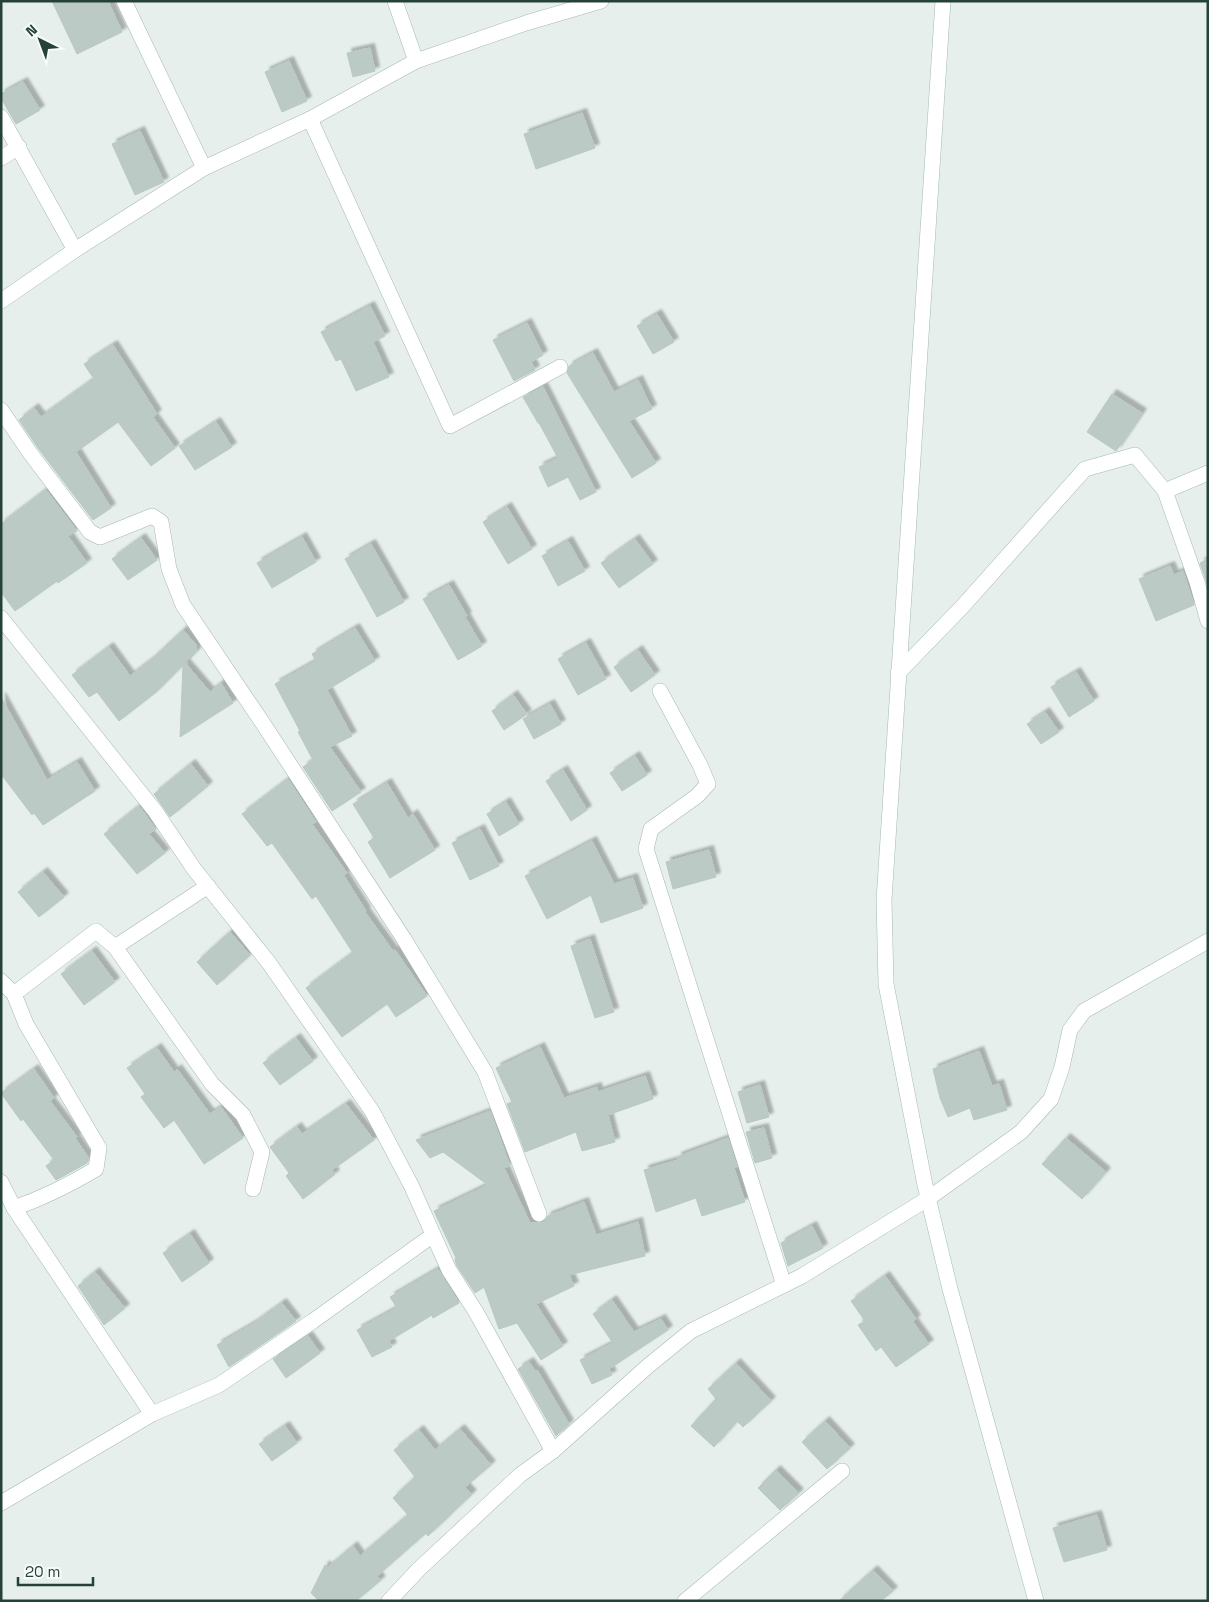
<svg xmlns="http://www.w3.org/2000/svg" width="1209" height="1602" viewBox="0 0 1209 1602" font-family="'Space Grotesk',sans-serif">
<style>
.building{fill:#bbcac4;stroke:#b8c9c2;filter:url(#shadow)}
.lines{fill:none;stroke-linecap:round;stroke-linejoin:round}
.street-casing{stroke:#a8b8b2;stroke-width:16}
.secondary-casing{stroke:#a4bbb3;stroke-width:16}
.street{stroke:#fff;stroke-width:15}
.secondary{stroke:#fff;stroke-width:15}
</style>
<defs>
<filter id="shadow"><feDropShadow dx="4.5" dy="-4.5" stdDeviation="1" flood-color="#0004"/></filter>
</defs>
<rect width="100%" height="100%" fill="#e6efeb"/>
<g class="building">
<path d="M 52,1 L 108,1 L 122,32 L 77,54 Z"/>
<path d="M 370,48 L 375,71 L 353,77 L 347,53 Z"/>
<path d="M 289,61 L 307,101 L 282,112 L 265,72 Z"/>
<path d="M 23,82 L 40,110 L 16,124 L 1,98 L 1,94 Z"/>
<path d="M 582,113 L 595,148 L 536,169 L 524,134 Z"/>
<path d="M 140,131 L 164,182 L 135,195 L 112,144 Z"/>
<path d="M 370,306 L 385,336 L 373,342 L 389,377 L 356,391 L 341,359 L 336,361 L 321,332 Z"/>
<path d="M 657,314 L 674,342 L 653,354 L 637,326 Z"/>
<path d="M 527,323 L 543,355 L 531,362 L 535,370 L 514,381 L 493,340 Z"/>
<path d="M 113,345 L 157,414 L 153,417 L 175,448 L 151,466 L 118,422 L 76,452 L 111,508 L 93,520 L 38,448 L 19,420 L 34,408 L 41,417 L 94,379 L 84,364 Z"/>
<path d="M 593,353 L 614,392 L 638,380 L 652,409 L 629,421 L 656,463 L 632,478 L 567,373 L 569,366 Z"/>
<path d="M 543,387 L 596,492 L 580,500 L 568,477 L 548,487 L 539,467 L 558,458 L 539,423 L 538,423 L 523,397 Z"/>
<path d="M 1112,394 L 1142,413 L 1116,451 L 1087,432 Z"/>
<path d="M 216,422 L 232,447 L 195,470 L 179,446 Z"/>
<path d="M 46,490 L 77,531 L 68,536 L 87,563 L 58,583 L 57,581 L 15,611 L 1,592 L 1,524 Z"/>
<path d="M 507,507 L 532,549 L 508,564 L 483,522 Z"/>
<path d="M 302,537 L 316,562 L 272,588 L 257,563 Z"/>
<path d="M 141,538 L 157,560 L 128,580 L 112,559 Z"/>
<path d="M 635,539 L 653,564 L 619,588 L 601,563 Z"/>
<path d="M 568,541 L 585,571 L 558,586 L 542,556 Z"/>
<path d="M 371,544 L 404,602 L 377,617 L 345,559 Z"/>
<path d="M 1208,559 L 1208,586 L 1200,563 Z"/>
<path d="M 1170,566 L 1174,575 L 1183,571 L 1194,605 L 1156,621 L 1139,579 Z"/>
<path d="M 449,585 L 467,616 L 465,617 L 482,646 L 458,660 L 423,599 Z"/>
<path d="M 355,628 L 375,661 L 327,690 L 352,736 L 330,747 L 361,792 L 332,811 L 303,767 L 313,760 L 298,732 L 300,731 L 275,684 L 316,661 L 312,654 Z"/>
<path d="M 183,630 L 196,645 L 196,652 L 185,663 L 210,692 L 221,683 L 233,703 L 180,737 L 183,665 L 155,693 L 119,721 L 97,692 L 89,697 L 72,675 L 109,647 L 130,676 L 150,661 Z"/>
<path d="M 586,643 L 606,679 L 578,695 L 558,659 Z"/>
<path d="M 638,650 L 655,675 L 631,692 L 614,667 Z"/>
<path d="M 1076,672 L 1094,701 L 1069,717 L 1051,687 Z"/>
<path d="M 513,695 L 527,714 L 504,730 L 492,711 Z"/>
<path d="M 1,697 L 47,780 L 77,762 L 95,791 L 43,825 L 34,813 L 32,815 L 1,774 Z"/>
<path d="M 550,704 L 561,724 L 534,739 L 523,719 Z"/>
<path d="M 1045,712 L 1059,732 L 1041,744 L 1027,724 Z"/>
<path d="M 635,756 L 647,775 L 622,791 L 610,773 Z"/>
<path d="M 191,764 L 208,786 L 170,817 L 154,794 Z"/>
<path d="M 563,770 L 587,810 L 571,821 L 546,781 Z"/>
<path d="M 288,779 L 316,822 L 312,824 L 347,873 L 344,876 L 366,911 L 365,912 L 393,951 L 395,950 L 427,996 L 396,1017 L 387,1004 L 342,1037 L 306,988 L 353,953 L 316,896 L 312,899 L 272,843 L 267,846 L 242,814 Z"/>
<path d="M 387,783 L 408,818 L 413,814 L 435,850 L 390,878 L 368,842 L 374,838 L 353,804 Z"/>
<path d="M 506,802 L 519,824 L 499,836 L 487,814 Z"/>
<path d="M 139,806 L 156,829 L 149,834 L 165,853 L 137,874 L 104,834 Z"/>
<path d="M 480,829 L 499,866 L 470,880 L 452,843 Z"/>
<path d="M 592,841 L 614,884 L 633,878 L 643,908 L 601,923 L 591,895 L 547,919 L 525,876 Z"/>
<path d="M 709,850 L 716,877 L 673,889 L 666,862 Z"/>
<path d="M 43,872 L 64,897 L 39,917 L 18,892 Z"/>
<path d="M 230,932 L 250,955 L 217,985 L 197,962 Z"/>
<path d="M 590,939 L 614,1012 L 595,1018 L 571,946 Z"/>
<path d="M 92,951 L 115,982 L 84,1005 L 61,974 Z"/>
<path d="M 296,1038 L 313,1061 L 280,1085 L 263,1063 Z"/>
<path d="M 540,1047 L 564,1098 L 597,1087 L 598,1092 L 645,1076 L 653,1099 L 608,1115 L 615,1142 L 582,1151 L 576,1132 L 525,1152 L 507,1104 L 512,1102 L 496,1068 Z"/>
<path d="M 157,1048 L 174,1072 L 177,1069 L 210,1114 L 221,1107 L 243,1138 L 204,1164 L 174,1120 L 164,1128 L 141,1097 L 145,1094 L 127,1068 Z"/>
<path d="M 979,1051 L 992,1086 L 999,1084 L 1007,1110 L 974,1120 L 970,1108 L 948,1117 L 940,1098 L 933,1069 Z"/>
<path d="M 34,1069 L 54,1098 L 50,1101 L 77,1137 L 75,1138 L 88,1157 L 87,1163 L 56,1180 L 46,1166 L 54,1160 L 23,1119 L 21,1121 L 1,1093 Z"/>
<path d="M 760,1085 L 769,1117 L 747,1123 L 738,1092 Z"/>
<path d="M 346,1104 L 374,1140 L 332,1170 L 335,1174 L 303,1199 L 286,1176 L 289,1173 L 270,1147 L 297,1127 L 302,1134 Z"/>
<path d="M 490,1111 L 510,1166 L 504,1168 L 530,1223 L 543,1223 L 548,1216 L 584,1202 L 596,1235 L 638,1222 L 645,1256 L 569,1275 L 574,1286 L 536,1304 L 563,1346 L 541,1360 L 517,1323 L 499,1329 L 484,1287 L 475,1293 L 457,1266 L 455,1260 L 456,1258 L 434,1211 L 488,1185 L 443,1152 L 430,1158 L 416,1140 Z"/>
<path d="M 764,1128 L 772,1158 L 755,1163 L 746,1132 Z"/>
<path d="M 728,1138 L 737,1167 L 734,1168 L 745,1202 L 702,1216 L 696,1198 L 656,1212 L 644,1170 L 678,1160 L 677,1157 Z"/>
<path d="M 1066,1138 L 1106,1172 L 1082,1199 L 1042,1164 Z"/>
<path d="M 812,1226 L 823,1248 L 788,1266 L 781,1243 Z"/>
<path d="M 190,1234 L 209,1263 L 182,1282 L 163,1253 Z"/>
<path d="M 438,1269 L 459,1303 L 433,1318 L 432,1315 L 389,1341 L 392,1347 L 372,1357 L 357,1330 L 397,1308 L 390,1297 Z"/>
<path d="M 95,1272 L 125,1308 L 104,1325 L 78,1286 Z"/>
<path d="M 885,1276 L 916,1319 L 913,1322 L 929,1344 L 896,1367 L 881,1347 L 876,1351 L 858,1325 L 865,1321 L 851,1301 Z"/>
<path d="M 612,1300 L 634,1332 L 661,1319 L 668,1330 L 609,1369 L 612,1375 L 592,1384 L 580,1360 L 613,1343 L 593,1314 Z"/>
<path d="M 282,1303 L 296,1321 L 229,1367 L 217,1345 L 253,1324 Z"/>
<path d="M 308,1336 L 320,1353 L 286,1378 L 273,1359 Z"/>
<path d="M 529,1362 L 536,1372 L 537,1370 L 569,1424 L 556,1436 L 518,1369 Z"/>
<path d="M 736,1363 L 771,1401 L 743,1427 L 737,1421 L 714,1447 L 691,1426 L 716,1399 L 708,1389 Z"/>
<path d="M 825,1421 L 850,1448 L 827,1469 L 802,1442 Z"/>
<path d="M 285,1426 L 297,1443 L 272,1461 L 259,1444 Z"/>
<path d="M 460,1429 L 491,1465 L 465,1487 L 472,1494 L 428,1536 L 426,1533 L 377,1576 L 381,1580 L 356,1601 L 319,1601 L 311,1593 L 325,1565 L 327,1568 L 353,1546 L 360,1556 L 408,1515 L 393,1498 L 415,1477 L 394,1450 L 419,1430 L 435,1450 Z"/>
<path d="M 776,1470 L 799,1493 L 780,1510 L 758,1488 Z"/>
<path d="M 1097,1515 L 1107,1550 L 1064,1562 L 1053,1528 Z"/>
<path d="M 873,1570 L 893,1591 L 881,1601 L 839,1601 Z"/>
</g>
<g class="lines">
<g class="street-casing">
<g id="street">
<path d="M 124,1 L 204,168"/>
<path d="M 395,1 L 416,61"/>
<path d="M 1,117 L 75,250"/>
<path d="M 310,119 L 450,426 L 560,367"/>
<path d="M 1,158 L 19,147"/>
<path d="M 1,301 L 75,250 L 204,168 L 310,119 L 416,61 L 526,23 L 601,1"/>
<path d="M 1,410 L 30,453 L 90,532 L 100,537 L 152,516 L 161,522 L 169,569 L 183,605 L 262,722 L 404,939 L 485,1072 L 539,1214"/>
<path d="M 1165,491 L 1208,473"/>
<path d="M 1,618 L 155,811 L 194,869 L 269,963 L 372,1111 L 411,1185 L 449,1270 L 476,1312 L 553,1451"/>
<path d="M 898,673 L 962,607 L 1085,469 L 1135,455 L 1165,491 L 1197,582 L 1208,621"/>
<path d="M 660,691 L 700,765 L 708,784 L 697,796 L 651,829 L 646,849 L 784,1285"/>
<path d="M 115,947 L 212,1084 L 243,1115 L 262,1152 L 253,1189"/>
<path d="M 1,981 L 14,994 L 26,1024 L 99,1148 L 96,1169 C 69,1185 43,1198 14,1208 L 1,1182"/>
<path d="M 14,994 L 96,931 L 115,947 L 208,886"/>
<path d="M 14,1208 L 152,1414"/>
<path d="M 1,1503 L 152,1414 L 219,1385 L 313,1321 L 433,1235"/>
<path d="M 389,1601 L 419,1569 L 520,1475 L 553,1451 L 648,1366 L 691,1331 L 802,1276 L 929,1198 L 1021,1132 L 1051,1099 L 1062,1067 L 1070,1030 L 1084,1011 L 1208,941"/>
<path d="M 685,1601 L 842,1471"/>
</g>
</g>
<g class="secondary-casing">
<path id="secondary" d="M 943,1 L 884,900 L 886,984 L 925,1185 L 950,1289 L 1036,1601"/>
</g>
<use href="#street" class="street"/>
<use href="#secondary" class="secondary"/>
</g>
<rect width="1209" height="1602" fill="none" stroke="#24423a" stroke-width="5"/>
<g transform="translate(40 40) rotate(318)" stroke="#f7fbf9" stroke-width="4" paint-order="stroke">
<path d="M0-4L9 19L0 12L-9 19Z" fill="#24423a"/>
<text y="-8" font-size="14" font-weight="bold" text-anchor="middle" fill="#24423a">N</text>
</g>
<path d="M18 1577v8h75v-8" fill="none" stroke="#24423a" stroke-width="2.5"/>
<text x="25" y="1577" font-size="15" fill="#24423a" stroke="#f7fbf9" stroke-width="4" paint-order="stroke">20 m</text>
</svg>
